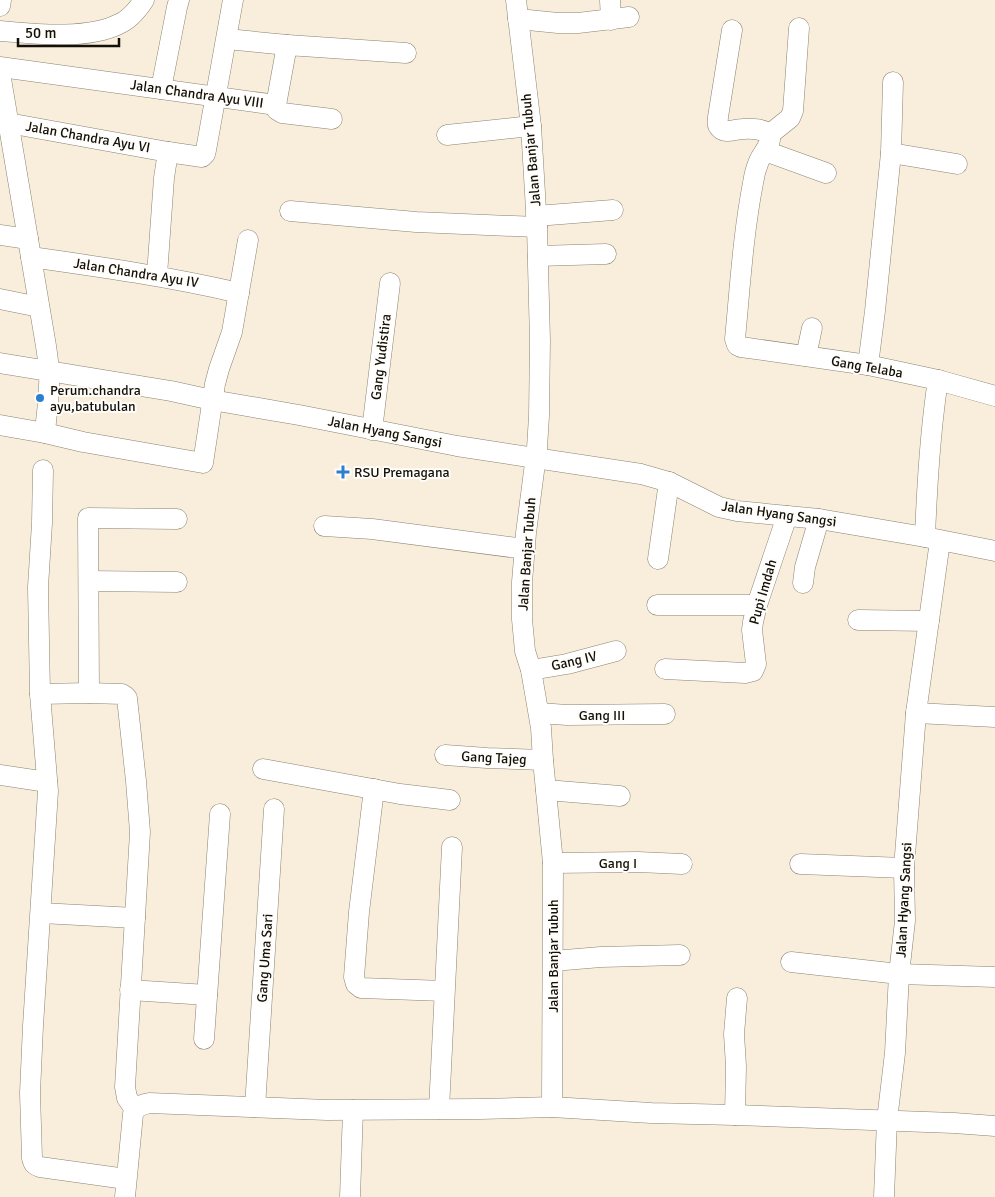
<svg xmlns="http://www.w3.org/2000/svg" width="995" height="1197" viewBox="0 0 995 1197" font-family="Signika,sans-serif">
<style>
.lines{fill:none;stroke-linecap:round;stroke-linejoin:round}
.minor-casing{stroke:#8b8271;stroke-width:21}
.minor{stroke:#fff;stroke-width:20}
.poi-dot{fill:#2c7fce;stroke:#fffdf9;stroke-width:2}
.labels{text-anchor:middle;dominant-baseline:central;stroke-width:4;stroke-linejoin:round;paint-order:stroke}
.street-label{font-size:14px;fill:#131009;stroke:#fffdf9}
.poi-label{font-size:14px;fill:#131009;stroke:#fffdf9;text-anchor:start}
</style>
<rect width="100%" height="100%" fill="#f8eedb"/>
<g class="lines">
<g class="minor-casing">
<g id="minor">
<path d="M 516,0 L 531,126 L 537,227 L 540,341 L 539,416 L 537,448 L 526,533 L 522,582 L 522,619 L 525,651 L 531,670 L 541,728 L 543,760 L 553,863 L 552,1107"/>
<path d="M 610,0 L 611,20"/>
<path d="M 0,6 L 1,0"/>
<path d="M 518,19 L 558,23 L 578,23 L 629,17"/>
<path d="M 732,30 L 718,117 C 718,121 716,125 720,128 C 725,134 736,129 743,129 C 751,128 763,129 770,134 C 772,145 763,152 759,161 C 756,168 754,176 753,183 C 743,235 740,287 735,339 L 737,345 L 741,347 L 868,365 L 938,380 L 995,396"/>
<path d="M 0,31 C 35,34 87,40 119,24 C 129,20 138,9 144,0"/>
<path d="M 227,39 L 287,45"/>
<path d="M 0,67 L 276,105 L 287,45 L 406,53"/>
<path d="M 0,73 L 46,346 C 48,359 50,372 49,386 C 49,402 46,417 45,433"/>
<path d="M 161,89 L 177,7 L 179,0"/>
<path d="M 276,105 L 277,110 L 282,113 L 332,119"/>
<path d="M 8,123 L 168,152 L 202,157 L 205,154 L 206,150 L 233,0"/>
<path d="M 770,134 L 790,118 L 793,111 L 799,28"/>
<path d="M 447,135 L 531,126"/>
<path d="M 765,151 L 826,173"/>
<path d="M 891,153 L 957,164"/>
<path d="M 290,211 L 416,222 L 537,227"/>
<path d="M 536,216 L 613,210"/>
<path d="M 0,235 L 28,239"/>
<path d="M 538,256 L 606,254"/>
<path d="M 31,257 C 101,267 171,277 239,293"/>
<path d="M 157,275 L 164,178 L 168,152"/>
<path d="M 0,299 L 39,307"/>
<path d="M 806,356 L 812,328"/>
<path d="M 0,363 L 171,391 L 212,400 L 299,415 L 457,446 L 641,474 L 669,482 L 719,507 L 737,511 L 819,519 L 925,537 L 995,551"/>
<path d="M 868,365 L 875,311 L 891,153 L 893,82"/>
<path d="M 0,425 L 45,433 L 83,442 L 203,463 L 215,384 L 219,369 L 232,332 L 248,240"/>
<path d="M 372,430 L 390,283"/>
<path d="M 43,470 L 42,523 L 38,587 L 40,694 L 48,791 L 33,1026 L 30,1093 L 32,1158 C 33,1163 34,1165 40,1167 L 126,1179"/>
<path d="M 324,526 L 372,529 L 525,549"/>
<path d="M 925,537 C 927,484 930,432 938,380"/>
<path d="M 658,559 L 669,482"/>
<path d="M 89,581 L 177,582"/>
<path d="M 803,583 L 805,567 L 819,519"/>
<path d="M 657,605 L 757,605"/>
<path d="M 858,620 L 929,621"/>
<path d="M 665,669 L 745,673 L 753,671 L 756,664 L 752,630 L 753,622 L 757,605 L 787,516"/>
<path d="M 531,670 L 567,664 L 616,651"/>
<path d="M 89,693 L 88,518 L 177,519"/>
<path d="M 40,694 L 89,693 L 122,694 L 125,696 L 127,698 L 136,781 L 140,832 L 125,1087 L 127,1098 L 135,1109"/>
<path d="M 539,713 L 567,715 L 665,714"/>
<path d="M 916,713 L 995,717"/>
<path d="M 445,755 L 487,758 L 543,760"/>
<path d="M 263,769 L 400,794 L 450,800"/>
<path d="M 0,775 L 47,782"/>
<path d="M 374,789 L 359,912 L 354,977 L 356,984 L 361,988 L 444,991"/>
<path d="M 546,790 L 620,796"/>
<path d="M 553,863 L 638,862 L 682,864"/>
<path d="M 800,864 L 904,868"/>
<path d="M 41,913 L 135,918"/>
<path d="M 553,961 L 601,957 L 680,955"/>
<path d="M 791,962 L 899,974 L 995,977"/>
<path d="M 130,990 L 207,995"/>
<path d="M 204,1039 L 220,814"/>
<path d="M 255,1107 L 274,809"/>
<path d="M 439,1109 L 452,847"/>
<path d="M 735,1115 L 736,1066 L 734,1034 L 737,998"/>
<path d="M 125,1197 L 133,1114 C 136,1106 142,1105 149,1103 L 327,1110 L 480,1109 L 552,1107 L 651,1113 L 735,1115 L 954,1123 L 995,1126"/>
<path d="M 350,1197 L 353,1110"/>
<path d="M 884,1197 L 887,1120 L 895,1053 L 899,974 L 905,921 L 904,868 L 916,713 L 940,541"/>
</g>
</g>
<use href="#minor" class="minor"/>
</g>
<g class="poi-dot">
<circle cx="40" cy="398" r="5"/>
<path d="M340.5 464.5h5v5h5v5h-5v5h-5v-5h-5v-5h5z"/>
</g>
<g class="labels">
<g class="street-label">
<text transform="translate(197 94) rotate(8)">Jalan Chandra Ayu VIII</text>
<text transform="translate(88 137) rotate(10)">Jalan Chandra Ayu VI</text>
<text transform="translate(531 150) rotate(-95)">Jalan Banjar Tubuh</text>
<text transform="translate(136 273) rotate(9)">Jalan Chandra Ayu IV</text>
<text transform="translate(381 357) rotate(-83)">Gang Yudistira</text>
<text transform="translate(867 367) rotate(10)">Gang Telaba</text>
<text transform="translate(385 432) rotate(11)">Jalan Hyang Sangsi</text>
<text transform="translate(779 514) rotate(8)">Jalan Hyang Sangsi</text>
<text transform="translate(527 554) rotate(-86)">Jalan Banjar Tubuh</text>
<text transform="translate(763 592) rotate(-74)">Pupi Imdah</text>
<text transform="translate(574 661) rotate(-13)">Gang IV</text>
<text x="602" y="715">Gang III</text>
<text transform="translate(494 758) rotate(3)">Gang Tajeg</text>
<text x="618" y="863">Gang I</text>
<text transform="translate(904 900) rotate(-87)">Jalan Hyang Sangsi</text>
<text transform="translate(553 956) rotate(-90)">Jalan Banjar Tubuh</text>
<text transform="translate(265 958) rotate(-86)">Gang Uma Sari</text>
</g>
<g class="poi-label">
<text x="50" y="390">Perum.chandra<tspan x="50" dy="16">ayu,batubulan</tspan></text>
<text x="354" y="472">RSU Premagana</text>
</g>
</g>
<path d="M18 38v8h101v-8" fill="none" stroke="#131009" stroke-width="2.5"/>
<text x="25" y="38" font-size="15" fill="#131009" stroke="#fffdf9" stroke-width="4" paint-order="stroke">50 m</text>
</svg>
